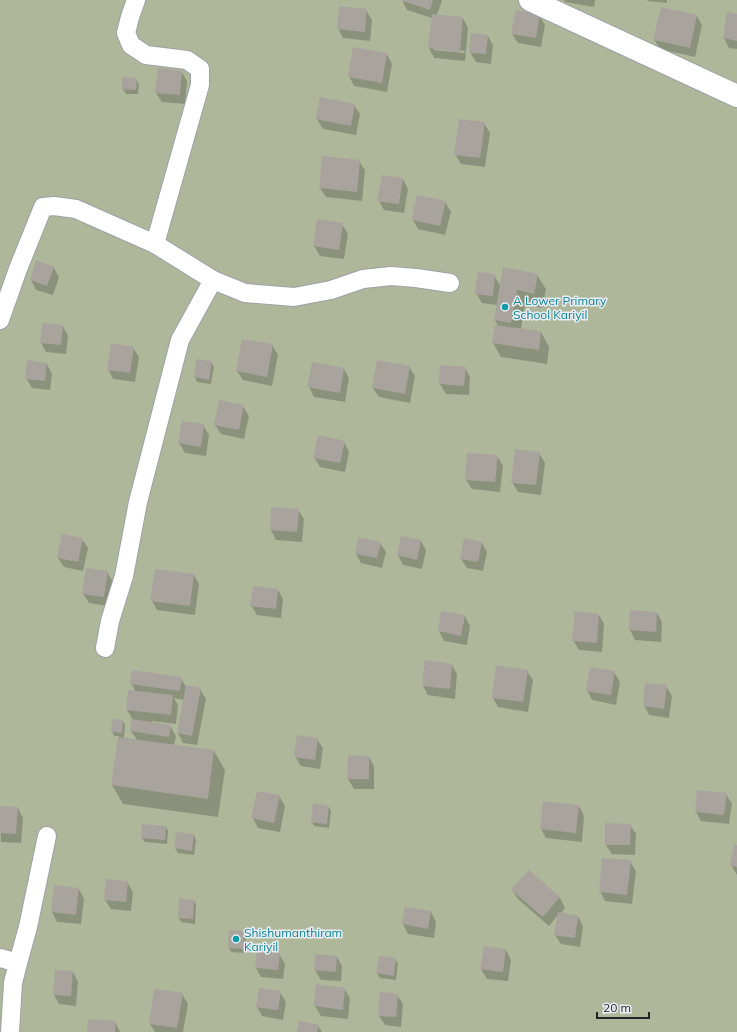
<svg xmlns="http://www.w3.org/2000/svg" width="737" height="1032" viewBox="0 0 737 1032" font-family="Mulish,sans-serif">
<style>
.green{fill:#aeb79a}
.shadow{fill:#0003;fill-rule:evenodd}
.building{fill:#a9a39e}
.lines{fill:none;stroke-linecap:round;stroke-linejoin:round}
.minor-casing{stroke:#9ca1a7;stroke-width:20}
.tertiary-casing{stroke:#9ca1a7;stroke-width:24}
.minor{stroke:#fff;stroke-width:18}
.tertiary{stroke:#fff;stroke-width:22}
.culture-dot{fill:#0f9aa8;stroke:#e9eef5;stroke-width:1.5}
.labels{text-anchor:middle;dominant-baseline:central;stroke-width:3;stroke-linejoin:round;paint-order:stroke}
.culture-label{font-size:12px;fill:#0d838f;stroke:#e9eef5;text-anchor:start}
</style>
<rect width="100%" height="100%" fill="#dbe1e7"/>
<rect class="green" x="0" y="0" width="737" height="1032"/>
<g class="shadow">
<path d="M 402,0 L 442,0 L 437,15 L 463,18 L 468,28 L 465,61 L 434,58 L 429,48 L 432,18 L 407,10 ZM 434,48 L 465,51 L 464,53 L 434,50 Z"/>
<path d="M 564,0 L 595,0 L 594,7 L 565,2 Z"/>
<path d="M 647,0 L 667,0 L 667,3 L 648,1 Z"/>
<path d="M 366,10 L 372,20 L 370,41 L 343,38 L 338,28 Z"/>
<path d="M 539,15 L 545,25 L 541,47 L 518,43 L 512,34 Z"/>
<path d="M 737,15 L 737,49 L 729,48 L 724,38 Z"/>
<path d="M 697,16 L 702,25 L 695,57 L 660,49 L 654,39 Z"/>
<path d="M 488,36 L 493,45 L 491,64 L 476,62 L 470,52 Z"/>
<path d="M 387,54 L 392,64 L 387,92 L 354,86 L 349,76 Z"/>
<path d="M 182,72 L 187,81 L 185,104 L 162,102 L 156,93 Z"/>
<path d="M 136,79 L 139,84 L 138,94 L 126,94 L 123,89 Z"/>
<path d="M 321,99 L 354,105 L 360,114 L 356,135 L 323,129 L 317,119 Z"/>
<path d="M 484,123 L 490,133 L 485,167 L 461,164 L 455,154 Z"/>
<path d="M 359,161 L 365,170 L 362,201 L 326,197 L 320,188 Z"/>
<path d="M 403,179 L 408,189 L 404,213 L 384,210 L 379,201 Z"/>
<path d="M 445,202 L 451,212 L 445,235 L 418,229 L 413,220 Z"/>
<path d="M 342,224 L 348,234 L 344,259 L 320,256 L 314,246 Z"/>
<path d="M 54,268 L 59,277 L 53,295 L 36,290 L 31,280 Z"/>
<path d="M 494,275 L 501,287 L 537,275 L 546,289 L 542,308 L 525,304 L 521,329 L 541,332 L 549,347 L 547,364 L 501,357 L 493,343 L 498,326 L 495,320 L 497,305 L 482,303 L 476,293 Z"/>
<path d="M 63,326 L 68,336 L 66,354 L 46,352 L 41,343 Z"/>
<path d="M 272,345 L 278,355 L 272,386 L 243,380 L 237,371 Z"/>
<path d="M 133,348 L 139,357 L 135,382 L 113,379 L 108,369 Z"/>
<path d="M 197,360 L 211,362 L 214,367 L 211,384 L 197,382 L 195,377 Z"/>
<path d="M 47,364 L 52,374 L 50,390 L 32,388 L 26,378 Z"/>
<path d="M 409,367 L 415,376 L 410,403 L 379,397 L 373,388 Z"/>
<path d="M 465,368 L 470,377 L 469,395 L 446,394 L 440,384 Z"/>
<path d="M 344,369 L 349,378 L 345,402 L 314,397 L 309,387 Z"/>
<path d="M 243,406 L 249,416 L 244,439 L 221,434 L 215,425 Z"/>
<path d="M 182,422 L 203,425 L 209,435 L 206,456 L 185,453 L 179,443 Z"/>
<path d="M 344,442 L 349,452 L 345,472 L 320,467 L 314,457 Z"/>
<path d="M 539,453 L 545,463 L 541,495 L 518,492 L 512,482 Z"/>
<path d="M 497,456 L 503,466 L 500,492 L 472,489 L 466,480 Z"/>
<path d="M 272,508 L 298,510 L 304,519 L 302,542 L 276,540 L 271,530 Z"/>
<path d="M 402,537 L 421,541 L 426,550 L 422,569 L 403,565 L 398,555 Z"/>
<path d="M 82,539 L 88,548 L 83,571 L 64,567 L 58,558 Z"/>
<path d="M 380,543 L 386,552 L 382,568 L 361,563 L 356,554 Z"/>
<path d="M 482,543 L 487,552 L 483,571 L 467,568 L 461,559 Z"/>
<path d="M 107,572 L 113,582 L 109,606 L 89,603 L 83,594 Z"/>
<path d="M 194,575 L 199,584 L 195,615 L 157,610 L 152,601 Z"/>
<path d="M 278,590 L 283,599 L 281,618 L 257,615 L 251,605 Z"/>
<path d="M 442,612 L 465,616 L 470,626 L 467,645 L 444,641 L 439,631 Z"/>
<path d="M 657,613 L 662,622 L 661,642 L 635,640 L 630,630 Z"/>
<path d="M 599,615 L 604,624 L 602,652 L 579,650 L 573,640 Z"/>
<path d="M 452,665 L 457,674 L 455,699 L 428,695 L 423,686 Z"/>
<path d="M 527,671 L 533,680 L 528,712 L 498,707 L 493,698 Z"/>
<path d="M 614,672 L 620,682 L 616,705 L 592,700 L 587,690 Z"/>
<path d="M 181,678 L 186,687 L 200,689 L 206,699 L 197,745 L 183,743 L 178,733 L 184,700 L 174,698 L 178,705 L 176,724 L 152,721 L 151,723 L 170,726 L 176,736 L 174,745 L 214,751 L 225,770 L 218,817 L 123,804 L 112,785 L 119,736 L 114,736 L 112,731 L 123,721 L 125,725 L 124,738 L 137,740 L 131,731 L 133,720 L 127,710 L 136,692 L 131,683 Z"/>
<path d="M 666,686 L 672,696 L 669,718 L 649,715 L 644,705 Z"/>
<path d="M 317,739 L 323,748 L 320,769 L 301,766 L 295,756 Z"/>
<path d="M 369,757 L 374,766 L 374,789 L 354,789 L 348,779 Z"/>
<path d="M 726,794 L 732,804 L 729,824 L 701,821 L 696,812 Z"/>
<path d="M 279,796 L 285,806 L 280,832 L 258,828 L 253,818 Z"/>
<path d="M 579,806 L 584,816 L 582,842 L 546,838 L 541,829 Z"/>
<path d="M 0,807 L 18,808 L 23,818 L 21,843 L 1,842 Z"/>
<path d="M 329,807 L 331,811 L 329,828 L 314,826 L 312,821 Z"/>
<path d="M 630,825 L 636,834 L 635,855 L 612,854 L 606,845 Z"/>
<path d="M 166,827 L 168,831 L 167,844 L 145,842 L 142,838 Z"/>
<path d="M 194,835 L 196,840 L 194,855 L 178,853 L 175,848 Z"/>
<path d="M 737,846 L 737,875 L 731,865 Z"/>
<path d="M 630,861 L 636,871 L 632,904 L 605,901 L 600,891 Z"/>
<path d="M 529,871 L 560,898 L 565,908 L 560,914 L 578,916 L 583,926 L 580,947 L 561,944 L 555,935 L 558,915 L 549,926 L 518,899 L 512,890 Z"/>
<path d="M 127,882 L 133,892 L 131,911 L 111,909 L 105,900 Z"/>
<path d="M 79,889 L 84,899 L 81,924 L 57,922 L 52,912 Z"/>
<path d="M 194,901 L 196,905 L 195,924 L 181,922 L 179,918 Z"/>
<path d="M 405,908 L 431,912 L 436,922 L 434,938 L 408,934 L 403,924 Z"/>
<path d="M 244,932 L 246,936 L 245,953 L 231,952 L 229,948 Z"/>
<path d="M 506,950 L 511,960 L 508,981 L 487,979 L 481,969 Z"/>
<path d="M 279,954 L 285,964 L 283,979 L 261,977 L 256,968 Z"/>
<path d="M 337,957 L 342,966 L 341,981 L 321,980 L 315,970 Z"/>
<path d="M 395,959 L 398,963 L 396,980 L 380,978 L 377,973 Z"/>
<path d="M 73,972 L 78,982 L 76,1006 L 59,1004 L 54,995 Z"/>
<path d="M 317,986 L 344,988 L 350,998 L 348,1019 L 321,1016 L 315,1006 Z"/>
<path d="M 280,992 L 286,1002 L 283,1020 L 262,1016 L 257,1007 Z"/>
<path d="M 182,994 L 188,1004 L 183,1032 L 155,1032 L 150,1024 Z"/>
<path d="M 397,995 L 403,1004 L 401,1027 L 385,1025 L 379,1016 Z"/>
<path d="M 115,1022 L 120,1032 L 88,1032 Z"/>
<path d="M 318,1026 L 322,1032 L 298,1032 Z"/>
</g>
<g class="building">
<path d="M 400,0 L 433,0 L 430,10 Z"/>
<path d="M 339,6 L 367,9 L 365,32 L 337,29 Z"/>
<path d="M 661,7 L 697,15 L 690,48 L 653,40 Z"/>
<path d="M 516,10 L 540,14 L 536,38 L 511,34 Z"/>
<path d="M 727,12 L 737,14 L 737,41 L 723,38 Z"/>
<path d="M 432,14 L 463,17 L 460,52 L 428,48 Z"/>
<path d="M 471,33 L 488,35 L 486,54 L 469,53 Z"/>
<path d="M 353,47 L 387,53 L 382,83 L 348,77 Z"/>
<path d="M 158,68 L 182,71 L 180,95 L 155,93 Z"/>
<path d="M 122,77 L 137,78 L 136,90 L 122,89 Z"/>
<path d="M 320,97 L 355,104 L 351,126 L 316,119 Z"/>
<path d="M 459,119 L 485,122 L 480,158 L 454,155 Z"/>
<path d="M 322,156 L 360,160 L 357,192 L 319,188 Z"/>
<path d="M 382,175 L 403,178 L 399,204 L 377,201 Z"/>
<path d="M 417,195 L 446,201 L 440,226 L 412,220 Z"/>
<path d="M 317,219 L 343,223 L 339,250 L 313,246 Z"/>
<path d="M 36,260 L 54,267 L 47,286 L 30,280 Z"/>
<path d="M 503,267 L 538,274 L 534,294 L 517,290 L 511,323 L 494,320 Z"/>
<path d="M 478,272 L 495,274 L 493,296 L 475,294 Z"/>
<path d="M 42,323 L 63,325 L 61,345 L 40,343 Z"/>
<path d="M 495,325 L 541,331 L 539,350 L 492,343 Z"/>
<path d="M 242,339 L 273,344 L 267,377 L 236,371 Z"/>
<path d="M 111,343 L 134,347 L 130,373 L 107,370 Z"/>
<path d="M 196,359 L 212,361 L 209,380 L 194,377 Z"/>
<path d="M 27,360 L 47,363 L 45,381 L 25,379 Z"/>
<path d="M 377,360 L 410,366 L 405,394 L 372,388 Z"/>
<path d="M 312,362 L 344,368 L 340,393 L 307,387 Z"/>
<path d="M 440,365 L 466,367 L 464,386 L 439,384 Z"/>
<path d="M 219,400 L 244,405 L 239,430 L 214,425 Z"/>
<path d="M 182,421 L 204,424 L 201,447 L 178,443 Z"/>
<path d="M 318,435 L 345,441 L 340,463 L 313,458 Z"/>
<path d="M 515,449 L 540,452 L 536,485 L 511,483 Z"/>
<path d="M 467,453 L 498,455 L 495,482 L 465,480 Z"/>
<path d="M 271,507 L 299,509 L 297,532 L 270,530 Z"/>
<path d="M 62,534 L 83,538 L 78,562 L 57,558 Z"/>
<path d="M 401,536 L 421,540 L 417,560 L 397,555 Z"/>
<path d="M 358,537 L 381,542 L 377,558 L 355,554 Z"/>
<path d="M 464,538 L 482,542 L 478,562 L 460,559 Z"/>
<path d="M 86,568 L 108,571 L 104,597 L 82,594 Z"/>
<path d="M 155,569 L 194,574 L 190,606 L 150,601 Z"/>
<path d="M 253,586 L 278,589 L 276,609 L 250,606 Z"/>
<path d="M 630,610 L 657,612 L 656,632 L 629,630 Z"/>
<path d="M 441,611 L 465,615 L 461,636 L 438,631 Z"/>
<path d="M 575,611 L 599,614 L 597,643 L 572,641 Z"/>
<path d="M 425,660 L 452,664 L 450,689 L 422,686 Z"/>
<path d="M 496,665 L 528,670 L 523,702 L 492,698 Z"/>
<path d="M 590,667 L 615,671 L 611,695 L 586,691 Z"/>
<path d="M 132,670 L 182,677 L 180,691 L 130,684 Z"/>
<path d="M 645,683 L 667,685 L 664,709 L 643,706 Z"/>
<path d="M 186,685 L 201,688 L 192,736 L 177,733 Z"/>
<path d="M 128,690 L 173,695 L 171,715 L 126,710 Z"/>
<path d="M 112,719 L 123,720 L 122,733 L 111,732 Z"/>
<path d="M 132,719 L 171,725 L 169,737 L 130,731 Z"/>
<path d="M 297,735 L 318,738 L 315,760 L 294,757 Z"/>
<path d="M 118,737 L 214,750 L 208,799 L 111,785 Z"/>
<path d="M 348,755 L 369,756 L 369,779 L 347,779 Z"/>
<path d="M 697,790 L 727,793 L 724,815 L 695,812 Z"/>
<path d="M 257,791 L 280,795 L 274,823 L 251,818 Z"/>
<path d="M 543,801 L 579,805 L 576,833 L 540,829 Z"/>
<path d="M 313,803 L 329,806 L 327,824 L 311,822 Z"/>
<path d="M 0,806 L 18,807 L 16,834 L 0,833 Z"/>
<path d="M 605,823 L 631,824 L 630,845 L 605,845 Z"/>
<path d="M 142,824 L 166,826 L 165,840 L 141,838 Z"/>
<path d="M 176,832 L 194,834 L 192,851 L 174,848 Z"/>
<path d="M 734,845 L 737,845 L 737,867 L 730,866 Z"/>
<path d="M 602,858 L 631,860 L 627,895 L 599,892 Z"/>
<path d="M 529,870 L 560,897 L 543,917 L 511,890 Z"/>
<path d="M 106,879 L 128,881 L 126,902 L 104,900 Z"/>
<path d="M 54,885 L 79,888 L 76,915 L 51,912 Z"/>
<path d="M 179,898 L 194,900 L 193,919 L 178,918 Z"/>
<path d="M 405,907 L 431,911 L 428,929 L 402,924 Z"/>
<path d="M 558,912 L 578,916 L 575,938 L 554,935 Z"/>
<path d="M 229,930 L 244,931 L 243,949 L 228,948 Z"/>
<path d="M 484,946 L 506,949 L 503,972 L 480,969 Z"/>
<path d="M 257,951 L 280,953 L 278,970 L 255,968 Z"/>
<path d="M 315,954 L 337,956 L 336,972 L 314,970 Z"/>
<path d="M 379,956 L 396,958 L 394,976 L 376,973 Z"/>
<path d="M 55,970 L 73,971 L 71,996 L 53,995 Z"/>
<path d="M 316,984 L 345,988 L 343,1010 L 314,1006 Z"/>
<path d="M 259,988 L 281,991 L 278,1010 L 256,1007 Z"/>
<path d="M 154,989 L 183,993 L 177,1028 L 149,1024 Z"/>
<path d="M 380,992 L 398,994 L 396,1017 L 378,1016 Z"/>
<path d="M 88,1019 L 116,1021 L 115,1032 L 87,1032 Z"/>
<path d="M 299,1021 L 319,1025 L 317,1032 L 297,1032 Z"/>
</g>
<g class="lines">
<g class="minor-casing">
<g id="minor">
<path d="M 136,0 L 130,17 L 126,33 L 131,45 L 146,55 L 187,60 L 200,69 L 200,85 L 155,244"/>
<path d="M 0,320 L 18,269 L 43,207 L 54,206 L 76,209 L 155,244 L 213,280 L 245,293 L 294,297 L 331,290 L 363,279 L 391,276 L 416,278 L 450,283"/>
<path d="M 105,648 L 110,621 L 124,576 L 138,502 L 180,340 L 213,280"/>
<path d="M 0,958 L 18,963 L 13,983 L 10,1032"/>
<path d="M 18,963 L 28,927 L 47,836"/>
</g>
</g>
<g class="tertiary-casing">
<path id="tertiary" d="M 530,0 L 737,96"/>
</g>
<use href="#minor" class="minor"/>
<use href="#tertiary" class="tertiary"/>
</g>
<g class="culture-dot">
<circle cx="505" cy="307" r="4"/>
<circle cx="236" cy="939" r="4"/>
</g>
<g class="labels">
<g class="culture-label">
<text x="513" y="300">A Lower Primary<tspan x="513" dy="14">School Kariyil</tspan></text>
<text x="244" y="932">Shishumanthiram<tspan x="244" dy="14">Kariyil</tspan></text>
</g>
</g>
<path d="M597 1012v6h52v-6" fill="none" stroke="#242628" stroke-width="2"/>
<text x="603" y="1012" font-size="12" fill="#242628" stroke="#e9eef5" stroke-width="3" paint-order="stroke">20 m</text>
</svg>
